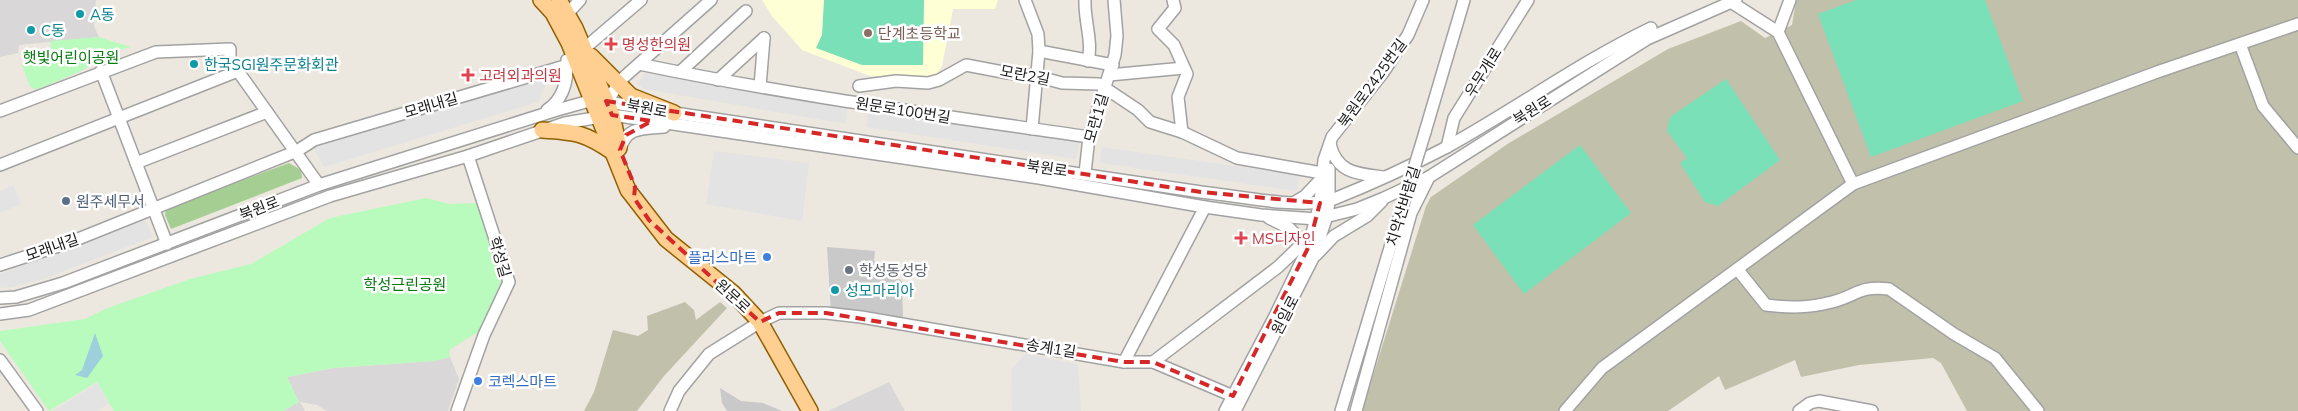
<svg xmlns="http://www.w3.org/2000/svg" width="2298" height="411" viewBox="0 0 2298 411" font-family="Mulish,'Noto Sans KR',sans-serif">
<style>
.residential{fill:#d9d7d7}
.education{fill:#ffffd6}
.religious{fill:#c9c9c9}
.construction{fill:#c1c1ab}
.forest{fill:#a4ce92}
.park{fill:#b8fbbd}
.pitch{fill:#79e0b7}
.parking{fill:#e3e3e3}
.water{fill:#9dcfdd}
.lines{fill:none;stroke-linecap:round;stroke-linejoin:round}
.minor-casing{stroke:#a2a2a2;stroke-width:14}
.major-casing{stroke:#916000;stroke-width:18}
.minor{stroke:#fff;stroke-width:11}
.major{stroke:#ffcf92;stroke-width:15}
.minor-bridge-casing{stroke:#a2a2a2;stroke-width:14;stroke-linecap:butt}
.minor-bridge{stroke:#fff;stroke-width:11}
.marked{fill:none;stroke:#d62828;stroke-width:4;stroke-dasharray:10 6;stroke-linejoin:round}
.culture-dot{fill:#0f9aa8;stroke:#fff;stroke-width:2}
.education-dot{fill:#8d6e63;stroke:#fff;stroke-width:2}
.health-dot{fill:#e0444e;stroke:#fff;stroke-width:2}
.service-dot{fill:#5c6f8a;stroke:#fff;stroke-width:2}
.shop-dot{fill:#3f7fe0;stroke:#fff;stroke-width:2}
.worship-dot{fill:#6b7280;stroke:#fff;stroke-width:2}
.labels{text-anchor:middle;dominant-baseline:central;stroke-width:5;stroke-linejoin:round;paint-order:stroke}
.culture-label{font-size:15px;fill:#0d838f;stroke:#fff;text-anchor:start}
.education-label{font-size:15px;fill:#785e54;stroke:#fff;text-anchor:start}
.health-label{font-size:15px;fill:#be3a42;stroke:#fff;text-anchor:start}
.park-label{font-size:15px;fill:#077a10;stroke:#fff}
.street-label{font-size:15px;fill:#1b1b1b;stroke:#fff}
.service-label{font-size:15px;fill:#4e5e75;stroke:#fff;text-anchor:start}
.shop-label{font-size:15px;fill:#366cbe;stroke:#fff;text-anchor:end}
.worship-label{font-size:15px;fill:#5b616d;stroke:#fff;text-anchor:start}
</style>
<rect width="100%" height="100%" fill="#ede8df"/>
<g class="residential">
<path d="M 0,0 L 96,0 L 94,26 L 99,37 L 19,45 L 18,53 L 0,57 Z"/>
<path d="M 450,357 L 459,379 L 448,411 L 327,411 L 317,405 L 300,402 L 305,411 L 283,411 L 299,402 L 287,377 L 334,368 L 434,361 Z"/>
<path d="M 889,382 L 905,411 L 828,411 Z"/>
</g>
<path class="education" d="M 762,0 L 998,0 L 995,9 L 953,9 L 942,66 L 934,78 L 870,76 L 802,50 L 772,16 Z"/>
<g class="religious">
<path d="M 827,247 L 875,251 L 874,261 L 902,281 L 903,319 L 831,312 Z"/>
<path d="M 720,388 L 741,401 L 763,403 L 782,411 L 727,411 L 722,403 Z"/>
</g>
<g class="construction">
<path d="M 1796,0 L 2298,0 L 2298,411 L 1967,411 L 1941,363 L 1933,358 L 1859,365 L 1801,377 L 1795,360 L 1725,390 L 1719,376 L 1668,411 L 1362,411 L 1426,206 L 1431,197 L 1509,143 L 1668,49 L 1741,21 L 1765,38 L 1792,25 Z"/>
<path d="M 685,302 L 694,310 L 696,320 L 720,302 L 727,308 L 664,376 L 637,411 L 584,411 L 594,392 L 613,330 L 638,336 L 648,330 L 647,316 Z"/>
</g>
<path class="forest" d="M 289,163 L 301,170 L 302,178 L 171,229 L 165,215 L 166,209 Z"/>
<g class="park">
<path d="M 99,37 L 131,47 L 118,50 L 79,72 L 36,90 L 30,86 L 22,65 L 53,59 L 50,41 Z"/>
<path d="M 426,198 L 450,204 L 478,203 L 494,243 L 502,280 L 478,332 L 449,350 L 450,357 L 434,361 L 333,368 L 287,377 L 299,402 L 283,411 L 114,411 L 97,382 L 49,411 L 0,341 L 0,331 L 85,319 L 105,309 L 190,279 L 251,264 L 330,218 Z"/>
</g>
<g class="pitch">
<path d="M 824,0 L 924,0 L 923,65 L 862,65 L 816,48 L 822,35 Z"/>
<path d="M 1856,0 L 1985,0 L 2023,101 L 1871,157 L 1818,14 Z"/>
<path d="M 1726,79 L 1780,160 L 1718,206 L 1705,202 L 1680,163 L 1687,158 L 1667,131 L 1670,117 Z"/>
<path d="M 1580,145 L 1631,213 L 1524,294 L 1473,225 Z"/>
</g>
<g class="parking">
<path d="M 551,73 L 538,102 L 324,167 L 312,145 Z"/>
<path d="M 645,73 L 848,106 L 846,124 L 644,89 L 637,84 Z"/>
<path d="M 869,110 L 1079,142 L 1076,159 L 866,127 Z"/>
<path d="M 1102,147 L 1299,175 L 1297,191 L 1100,163 Z"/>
<path d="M 714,151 L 809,163 L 802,221 L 706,204 Z"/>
<path d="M 13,185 L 21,204 L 0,213 L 0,191 Z"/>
<path d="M 145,220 L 153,237 L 43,279 L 13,287 L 0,288 L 0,274 Z"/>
<path d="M 1025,354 L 1078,364 L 1081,411 L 1012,411 L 1011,370 Z"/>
<path d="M 97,383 L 109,403 L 97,411 L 53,411 Z"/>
</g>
<path class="water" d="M 95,333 L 103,356 L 87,378 L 75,375 L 82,370 Z"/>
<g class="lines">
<g class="minor-casing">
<g id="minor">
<path d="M 1025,0 L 1038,34 L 1039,51 L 1032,129"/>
<path d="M 1085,0 C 1084,20 1093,42 1088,61"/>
<path d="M 1173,0 L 1175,8 L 1158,29 L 1174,45 L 1187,74 L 1178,97 L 1182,132"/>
<path d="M 1731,2 L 1778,32 L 1853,184"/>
<path d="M 568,13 L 580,0"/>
<path d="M 1778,32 L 1790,0"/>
<path d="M 2240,44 L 2263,106 L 2298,148"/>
<path d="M 586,47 L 641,0"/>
<path d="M 1039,51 L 1113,65"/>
<path d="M 639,64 C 788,95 939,115 1089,137"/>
<path d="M 101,71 L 167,244"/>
<path d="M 680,72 L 746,11"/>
<path d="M 1109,75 L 1184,68"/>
<path d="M 718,80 L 764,38"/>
<path d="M 760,86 L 764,38"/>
<path d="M 859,86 L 896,81 L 928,83 L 939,80 L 966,65 L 1008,73 L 1036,76 L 1062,83 L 1099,84 L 1138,110 L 1150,122 L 1182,132 L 1237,158 L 1322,173"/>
<path d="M 604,105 L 623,78 L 711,0"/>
<path d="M 547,110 C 564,99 568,79 567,60"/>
<path d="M 0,111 L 156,52 L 230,49 L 230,60 L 319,185"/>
<path d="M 668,112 L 1201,192 C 1240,196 1291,208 1329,201 C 1369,185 1409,167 1447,147 C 1516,109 1580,62 1651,28"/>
<path d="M 1425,132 L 1464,0"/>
<path d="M 1330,144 C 1337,174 1359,174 1384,177"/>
<path d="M 1447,147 L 1454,118 L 1528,0"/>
<path d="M 620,150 C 626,126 643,129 664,127"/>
<path d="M 136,163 L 267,112"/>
<path d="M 0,165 L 238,71"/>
<path d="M 1085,173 L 1089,137 L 1115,55 L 1117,36 L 1114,0"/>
<path d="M 1295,202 L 1305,196 L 1321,179"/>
<path d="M 1269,218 L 1289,228 L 1308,247"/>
<path d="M 1316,255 L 1334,236 L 1367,216 L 1382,201"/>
<path d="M 0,265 L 68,243 L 297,151 L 314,140 L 568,65"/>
<path d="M 1738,270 L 1766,305 C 1790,308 1809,308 1832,302 C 1856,296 1860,285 1889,289 L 1954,334 L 1995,358 L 2038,411"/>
<path d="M 0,298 L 16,297 L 63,283 L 319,185 L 557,110 L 593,100 L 647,108"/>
<path d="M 0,314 L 29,310 L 330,196 L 468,156 L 565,123 L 612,115 L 1039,178 L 1205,207 L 1261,215 L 1317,219 L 1357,209 L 1384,198 L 1429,177 L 1647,39 L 1736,0"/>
<path d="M 0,360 L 37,411"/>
<path d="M 1124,362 L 1205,207"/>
<path d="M 1153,362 L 1233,396"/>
<path d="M 457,411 L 484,335 L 509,282 L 468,156"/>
<path d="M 670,411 L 679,391 L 709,354 L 760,322 L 779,313 L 826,313 L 861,317 L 1124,362 L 1153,362 L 1278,267 L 1303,243"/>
<path d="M 1225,411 L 1275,316 L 1308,248 L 1320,203 L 1324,160 L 1332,137 L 1382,74 L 1408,35 L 1423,0"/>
<path d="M 1235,411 L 1313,258 L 1327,216 L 1329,201 L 1329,169"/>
<path d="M 1341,411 L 1398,221"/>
<path d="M 1356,411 L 1411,213 L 1429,177"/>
<path d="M 1565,411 L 1602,368 L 1853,184 L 2160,71 L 2298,24"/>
<path d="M 1799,411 L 1810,403 L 1819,401 L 1872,411"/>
</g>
</g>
<g class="major-casing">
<g id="major">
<path d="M 541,0 L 553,13 L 569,43 L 628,190 L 666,239 L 733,293 L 760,322 L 810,411"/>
<path d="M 559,0 L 575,28 L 612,115 L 619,148"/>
<path d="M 591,56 L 631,96 L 674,113"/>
<path d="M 542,130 C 576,132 586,133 614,153"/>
</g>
</g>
<use href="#minor" class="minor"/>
<use href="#major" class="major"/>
<g class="minor-bridge-casing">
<path id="minor-bridge" d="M 1398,221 L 1425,132"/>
</g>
<use href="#minor-bridge" class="minor-bridge"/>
</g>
<path class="marked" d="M 606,101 L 1201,192 L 1320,203 L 1308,248 L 1233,396 L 1153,362 L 1124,362 L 826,313 L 779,313 L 760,322 L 649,220 L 634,198 L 635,187 L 620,150 L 626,135 L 652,121 L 612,115 Z"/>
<g class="culture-dot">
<circle cx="80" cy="14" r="5"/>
<circle cx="31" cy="30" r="5"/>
<circle cx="194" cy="64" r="5"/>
<circle cx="835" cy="290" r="5"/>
</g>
<circle class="education-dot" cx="868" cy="33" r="5"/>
<g class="health-dot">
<path d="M608.5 36.5h5v5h5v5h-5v5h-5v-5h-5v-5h5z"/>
<path d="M465.5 67.5h5v5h5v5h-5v5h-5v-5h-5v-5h5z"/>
<path d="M1238.5 230.5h5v5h5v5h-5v5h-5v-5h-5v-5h5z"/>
</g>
<circle class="service-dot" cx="66" cy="201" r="5"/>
<g class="shop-dot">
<circle cx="767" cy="257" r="5"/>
<circle cx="478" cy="381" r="5"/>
</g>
<circle class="worship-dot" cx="849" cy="270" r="5"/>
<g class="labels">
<g class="culture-label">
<text x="90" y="14">A동</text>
<text x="41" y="30">C동</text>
<text x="204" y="64">한국SGI원주문화회관</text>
<text x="845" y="290">성모마리아</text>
</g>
<g class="education-label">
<text x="878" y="33">단계초등학교</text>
</g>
<g class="health-label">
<text x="622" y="44">명성한의원</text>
<text x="479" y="75">고려외과의원</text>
<text x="1252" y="238">MS디자인</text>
</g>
<g class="park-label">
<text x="71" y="57">햇빛어린이공원</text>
<text x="405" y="284">학성근린공원</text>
</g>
<g class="street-label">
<text transform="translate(1483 72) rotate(-58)">우무개로</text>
<text transform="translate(1025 75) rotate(11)">모란2길</text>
<text transform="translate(1372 83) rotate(-54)">북원로2425번길</text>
<text transform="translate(431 105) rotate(-16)">모래내길</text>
<text transform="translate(647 108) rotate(11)">북원로</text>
<text transform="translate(903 110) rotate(9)">원문로100번길</text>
<text transform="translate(1532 110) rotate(-32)">북원로</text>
<text transform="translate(1096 118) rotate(-74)">모란1길</text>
<text transform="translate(1047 168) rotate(8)">북원로</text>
<text transform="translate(1403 206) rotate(-73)">치악산바람길</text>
<text transform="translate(259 208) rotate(-21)">북원로</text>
<text transform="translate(52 247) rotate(-19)">모래내길</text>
<text transform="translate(500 257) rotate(73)">학성길</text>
<text transform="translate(733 296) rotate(43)">원문로</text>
<text transform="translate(1285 315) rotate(-63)">원일로</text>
<text transform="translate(1051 348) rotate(9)">송계1길</text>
</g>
<g class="service-label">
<text x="76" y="201">원주세무서</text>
</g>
<g class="shop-label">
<text x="757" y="257">플러스마트</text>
<text x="488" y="381" text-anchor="start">코렉스마트</text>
</g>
<g class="worship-label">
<text x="859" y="270">학성동성당</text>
</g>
</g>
</svg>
